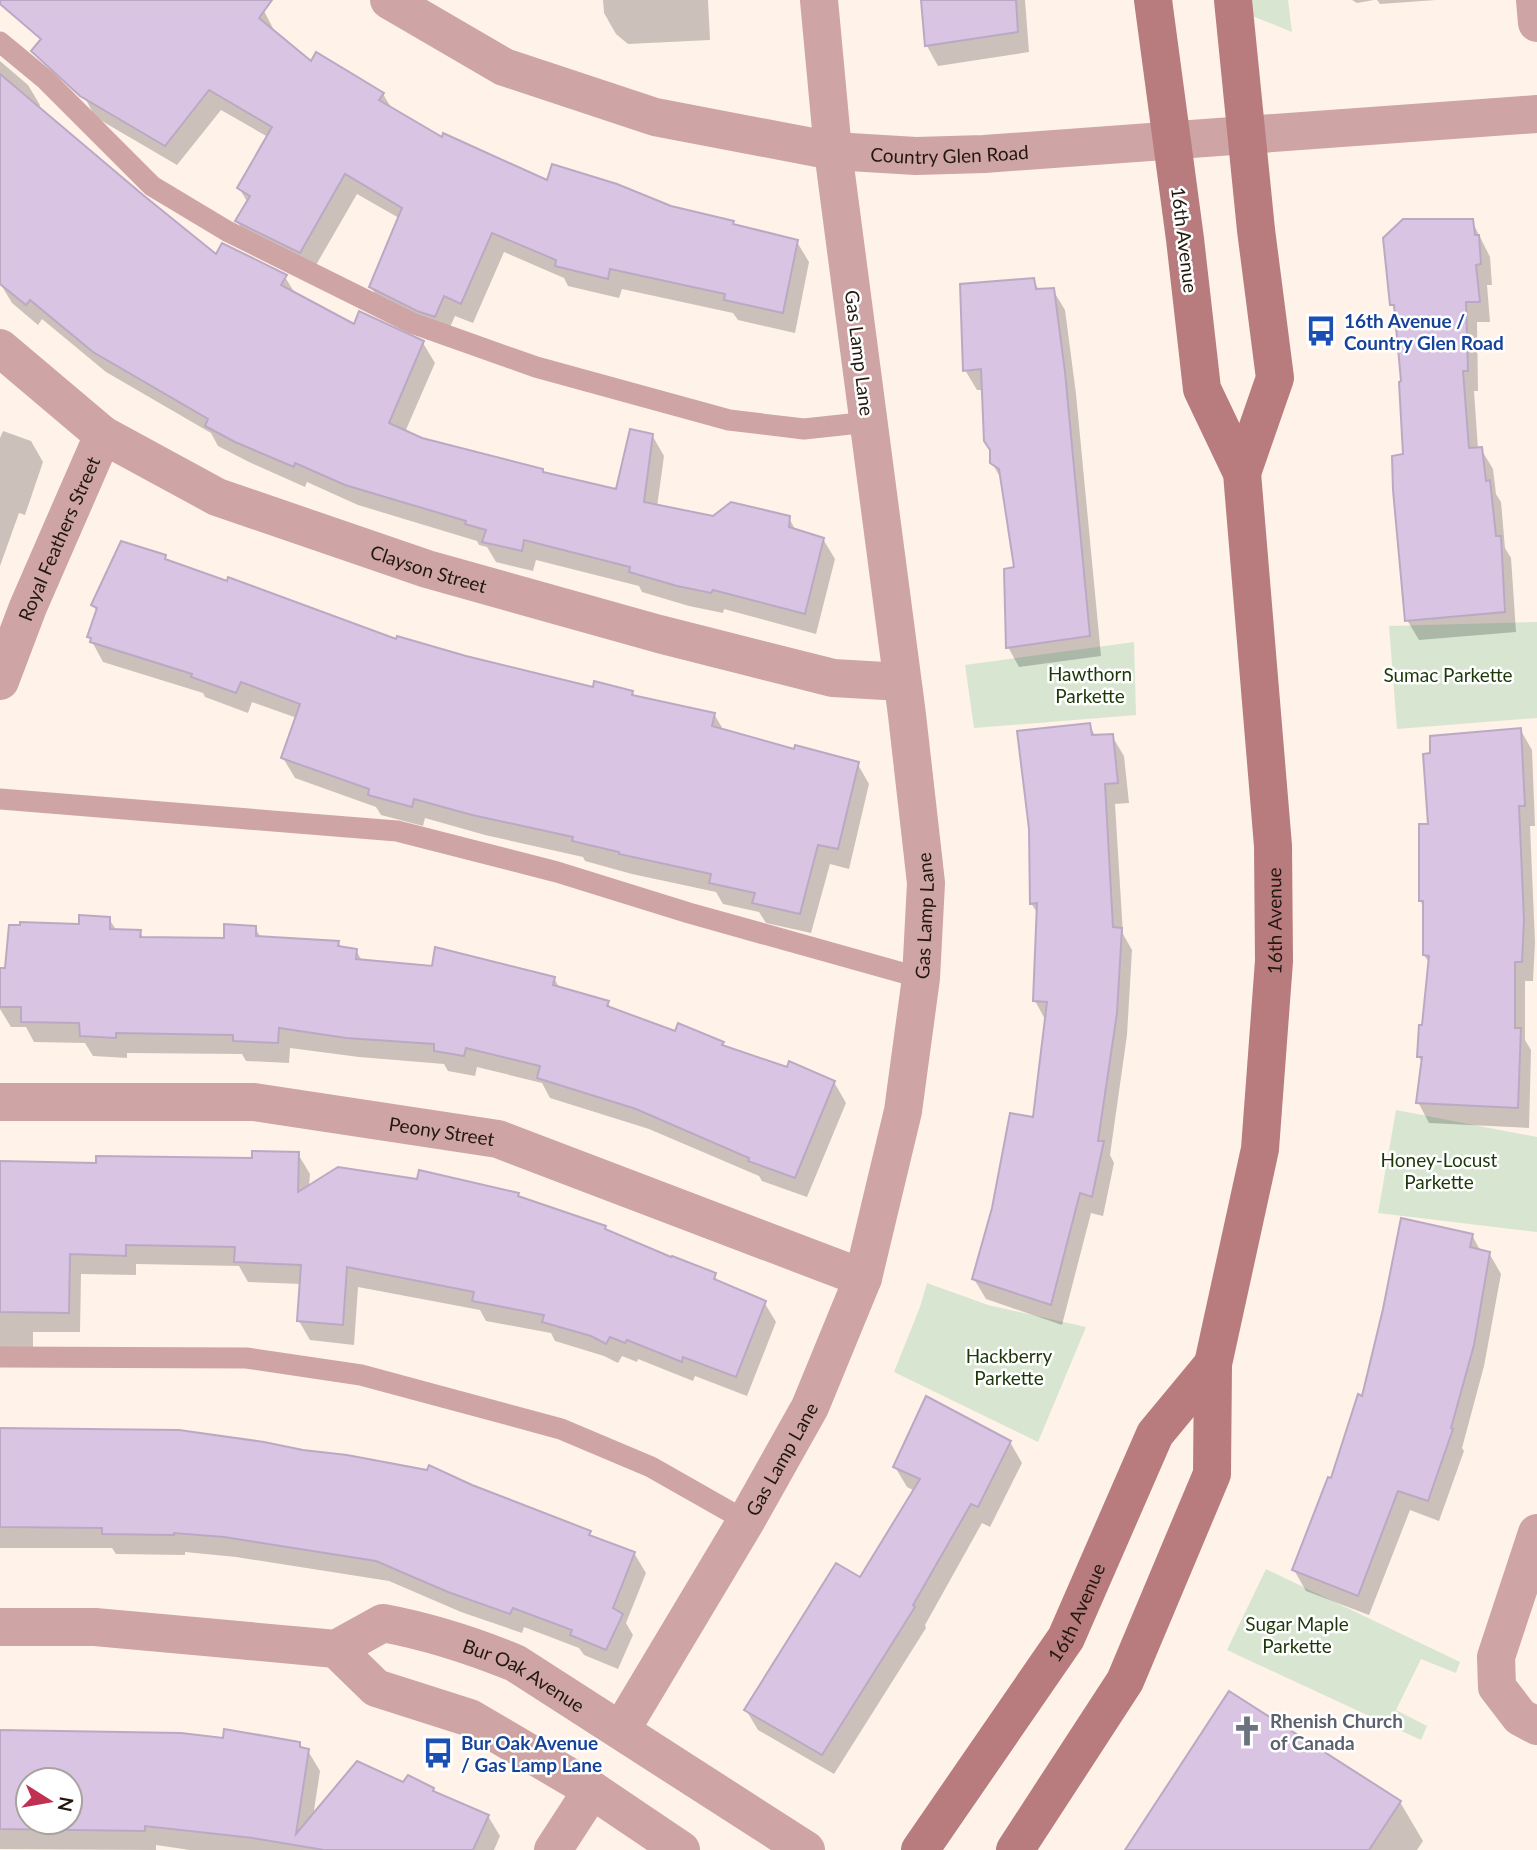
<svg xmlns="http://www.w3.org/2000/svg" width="1537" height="1850" viewBox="0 0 1537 1850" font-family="Lato,sans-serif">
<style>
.green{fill:#d8e6d1}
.shadow{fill:#0003;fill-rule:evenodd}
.building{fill:#d9c4e4;stroke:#bba9c4;stroke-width:2;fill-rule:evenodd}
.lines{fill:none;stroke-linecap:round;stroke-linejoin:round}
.service{stroke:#cea4a5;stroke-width:21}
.minor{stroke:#cea4a5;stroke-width:38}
.tertiary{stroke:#cea4a5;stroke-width:38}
.secondary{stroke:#b87c7f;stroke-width:38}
.labels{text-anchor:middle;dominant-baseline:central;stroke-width:5;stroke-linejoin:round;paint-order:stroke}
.street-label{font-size:19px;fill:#221810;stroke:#fff}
.transit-label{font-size:19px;font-weight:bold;fill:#164399;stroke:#fff;text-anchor:start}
.park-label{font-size:19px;fill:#1c3809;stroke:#fff}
.worship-label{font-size:19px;font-weight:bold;fill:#5b616d;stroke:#fff;text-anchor:start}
</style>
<rect width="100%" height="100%" fill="#fef2e9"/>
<g class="green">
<path d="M 1248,0 L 1288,0 L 1292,32 L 1250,15 Z"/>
<path d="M 1537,622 L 1537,718 L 1397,729 L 1389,626 Z"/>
<path d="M 1134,642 L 1136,715 L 974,728 L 965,665 Z"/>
<path d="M 1396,1110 L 1537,1137 L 1537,1232 L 1378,1213 Z"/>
<path d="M 927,1283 L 988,1305 L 1086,1327 L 1038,1442 L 894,1372 L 920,1307 Z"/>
<path d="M 1266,1569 L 1460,1662 L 1456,1673 L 1421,1659 L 1396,1710 L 1427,1726 L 1421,1740 L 1227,1650 Z"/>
</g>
<g class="shadow">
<path d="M 0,0 L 249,0 L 264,11 L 275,32 L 312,63 L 383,94 L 392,109 L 443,140 L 548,182 L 671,207 L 733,223 L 735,227 L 797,242 L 809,262 L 795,333 L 738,320 L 733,313 L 622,289 L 619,298 L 568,286 L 564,278 L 504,252 L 473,323 L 455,316 L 446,336 L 383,307 L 371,287 L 399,218 L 357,194 L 312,272 L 249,241 L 237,221 L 248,203 L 239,188 L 268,137 L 221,110 L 177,165 L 95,117 L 84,96 L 94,80 L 0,3 Z"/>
<path d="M 603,0 L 708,0 L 710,40 L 628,44 L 616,34 L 604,13 Z"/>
<path d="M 924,0 L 1025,0 L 1029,52 L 938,66 L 927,46 Z"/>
<path d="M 1352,0 L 1374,0 L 1357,3 Z"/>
<path d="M 1377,0 L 1436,0 L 1380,4 Z"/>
<path d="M 0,61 L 28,85 L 40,105 L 38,108 L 216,257 L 285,277 L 296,295 L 355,327 L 423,343 L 435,363 L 405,432 L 421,439 L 544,474 L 618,491 L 652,435 L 664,456 L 657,507 L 714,518 L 789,518 L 796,531 L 823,539 L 835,559 L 816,634 L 724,609 L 723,613 L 689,606 L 642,592 L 639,586 L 536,560 L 533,571 L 496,562 L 487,547 L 479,545 L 477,541 L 358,505 L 307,482 L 305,487 L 249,462 L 218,446 L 211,433 L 106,372 L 42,319 L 38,325 L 12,303 L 0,283 Z"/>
<path d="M 1472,221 L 1490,257 L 1492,285 L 1487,285 L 1490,322 L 1477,322 L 1478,391 L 1474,391 L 1478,449 L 1481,449 L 1493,469 L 1496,494 L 1501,502 L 1505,548 L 1511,558 L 1516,632 L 1419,640 L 1407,620 L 1403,383 L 1396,312 L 1392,304 Z"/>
<path d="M 1033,280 L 1039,290 L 1053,290 L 1065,310 L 1076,394 L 1101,656 L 1019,667 L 1008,647 L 1016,569 L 1003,482 L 992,463 L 983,390 L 977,390 L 965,370 Z"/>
<path d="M 3,431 L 31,441 L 43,462 L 25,515 L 19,513 L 0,566 L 0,438 Z"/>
<path d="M 165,557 L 168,563 L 397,642 L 594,689 L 632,692 L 635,697 L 714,714 L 724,731 L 795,751 L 857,763 L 869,784 L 849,869 L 830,864 L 811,933 L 766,923 L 759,912 L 723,904 L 716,892 L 632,874 L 585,861 L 583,857 L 485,835 L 425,818 L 423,826 L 381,815 L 376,807 L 295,778 L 283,758 L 297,718 L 252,702 L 248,713 L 205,697 L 203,693 L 103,662 L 89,636 L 97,612 L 93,605 Z"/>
<path d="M 1089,725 L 1096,737 L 1112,736 L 1124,756 L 1129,803 L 1115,804 L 1123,934 L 1132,950 L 1127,1035 L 1110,1155 L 1114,1163 L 1103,1216 L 1091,1213 L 1062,1325 L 986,1299 L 974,1279 L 1035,1119 L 1046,1021 L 1035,1001 L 1039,916 L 1031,903 Z"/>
<path d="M 1520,729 L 1532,750 L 1535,826 L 1530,826 L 1535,942 L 1533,981 L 1525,981 L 1525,1040 L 1531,1050 L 1529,1128 L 1429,1123 L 1418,1102 L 1423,1064 L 1419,1057 L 1430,964 L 1424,955 L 1424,908 L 1420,900 L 1430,826 Z"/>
<path d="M 109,919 L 117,931 L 140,932 L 144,939 L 225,940 L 255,928 L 262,939 L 338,942 L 342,949 L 356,950 L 362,961 L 554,978 L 560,989 L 608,1003 L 612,1010 L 676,1034 L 722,1043 L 725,1047 L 834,1082 L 846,1103 L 807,1197 L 762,1181 L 759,1176 L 649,1129 L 550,1098 L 542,1083 L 477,1067 L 475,1076 L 448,1071 L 444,1064 L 359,1057 L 290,1048 L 289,1063 L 246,1061 L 242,1054 L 127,1053 L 127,1058 L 93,1056 L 85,1043 L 34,1042 L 26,1027 L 11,1027 L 0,1009 L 0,970 L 7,969 L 80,926 Z"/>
<path d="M 298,1154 L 310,1174 L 309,1187 L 518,1194 L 520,1199 L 605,1228 L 607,1232 L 714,1275 L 719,1283 L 764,1302 L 776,1322 L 747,1396 L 695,1376 L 693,1381 L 638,1359 L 637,1362 L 622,1356 L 618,1363 L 604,1356 L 555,1341 L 551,1333 L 486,1321 L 480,1310 L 358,1287 L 354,1345 L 310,1340 L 299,1321 L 302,1284 L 248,1282 L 239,1266 L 136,1264 L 136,1275 L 81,1274 L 80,1332 L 33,1332 L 33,1354 L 0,1354 L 0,1162 L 98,1165 L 254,1160 Z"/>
<path d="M 1472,1235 L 1481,1252 L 1489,1253 L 1501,1274 L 1484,1366 L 1462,1448 L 1464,1451 L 1439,1521 L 1410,1510 L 1369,1615 L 1306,1591 L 1294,1570 L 1364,1398 L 1385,1309 Z"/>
<path d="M 0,1431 L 589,1533 L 592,1538 L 634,1553 L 646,1573 L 626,1623 L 633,1635 L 618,1669 L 584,1655 L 579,1648 L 524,1627 L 522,1633 L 461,1612 L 389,1581 L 236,1557 L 185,1552 L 185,1555 L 116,1554 L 112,1548 L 0,1548 Z"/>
<path d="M 1010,1442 L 1022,1463 L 990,1527 L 982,1523 L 925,1625 L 926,1628 L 834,1774 L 758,1730 L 746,1710 L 861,1579 L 915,1491 L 907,1487 L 895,1467 Z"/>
<path d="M 0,1732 L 299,1743 L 303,1750 L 308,1751 L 320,1771 L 313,1817 L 404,1784 L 432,1790 L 435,1794 L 488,1816 L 500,1836 L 494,1850 L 190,1850 L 156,1845 L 156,1850 L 0,1849 ZM 28,1780 L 70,1780 L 70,1822 L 28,1822 Z"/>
<path d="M 1400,1802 L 1423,1841 L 1417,1850 L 1127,1850 Z"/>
</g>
<g class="building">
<path d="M 0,0 L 272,0 L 259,18 L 311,61 L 316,52 L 384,93 L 379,100 L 442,137 L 443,133 L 547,180 L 552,164 L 617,184 L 671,206 L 734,221 L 733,224 L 798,240 L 783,313 L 724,300 L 725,294 L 610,269 L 608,279 L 555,266 L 556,260 L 492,233 L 461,304 L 444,296 L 435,317 L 417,311 L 369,287 L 402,208 L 345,174 L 300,253 L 235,221 L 250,196 L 237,188 L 272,127 L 209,90 L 165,146 L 80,96 L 31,51 L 41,39 L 0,4 Z"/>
<path d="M 921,0 L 1016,0 L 1018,32 L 925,46 Z"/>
<path d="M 0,74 L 143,195 L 216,254 L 222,243 L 287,275 L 281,285 L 354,324 L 359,311 L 424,341 L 389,423 L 422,438 L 543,469 L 543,472 L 616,489 L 630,429 L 653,434 L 644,502 L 713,516 L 731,502 L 790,516 L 789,527 L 824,538 L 805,614 L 713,590 L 711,593 L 677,586 L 629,572 L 630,567 L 524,540 L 522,551 L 482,542 L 486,530 L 465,524 L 466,521 L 345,485 L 295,463 L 294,467 L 235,442 L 205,426 L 208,419 L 93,352 L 30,300 L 26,305 L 0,284 Z"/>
<path d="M 1403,219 L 1473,219 L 1475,235 L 1479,235 L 1481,264 L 1476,265 L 1480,302 L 1466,302 L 1468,371 L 1463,371 L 1469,448 L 1482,447 L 1486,481 L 1490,480 L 1496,536 L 1501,536 L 1505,612 L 1405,621 L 1393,490 L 1392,456 L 1403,454 L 1399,382 L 1401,381 L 1394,305 L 1390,305 L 1383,238 Z"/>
<path d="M 1034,278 L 1036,289 L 1054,288 L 1065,372 L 1090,636 L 1006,648 L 1004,569 L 1014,567 L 999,469 L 990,463 L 990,450 L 984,441 L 981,369 L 963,371 L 960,284 Z"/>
<path d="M 121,541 L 166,555 L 165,559 L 227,581 L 228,577 L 396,639 L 397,636 L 466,656 L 593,687 L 594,681 L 633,691 L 632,695 L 715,713 L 712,726 L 794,749 L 795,745 L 859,762 L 838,849 L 818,845 L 800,914 L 752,903 L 755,893 L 709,883 L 711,874 L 619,854 L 619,852 L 572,841 L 573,837 L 472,815 L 414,799 L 412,807 L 368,795 L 369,789 L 281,758 L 300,704 L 241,682 L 236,693 L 191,677 L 192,674 L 90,642 L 91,638 L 87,637 L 97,608 L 91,605 Z"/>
<path d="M 1090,723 L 1092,735 L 1113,734 L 1118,783 L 1105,784 L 1113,927 L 1122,928 L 1117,1013 L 1098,1141 L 1104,1141 L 1092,1197 L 1080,1193 L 1051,1305 L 972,1279 L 992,1208 L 1010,1113 L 1033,1117 L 1047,1002 L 1033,1001 L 1037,903 L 1030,904 L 1029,829 L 1017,731 Z"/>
<path d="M 1521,728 L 1525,806 L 1519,806 L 1524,920 L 1522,962 L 1515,962 L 1515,1028 L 1521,1028 L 1518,1108 L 1416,1103 L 1422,1057 L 1417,1057 L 1419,1025 L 1422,1025 L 1429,956 L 1423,955 L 1423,901 L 1419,901 L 1419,824 L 1428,824 L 1423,754 L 1430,753 L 1430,736 Z"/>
<path d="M 79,915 L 110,917 L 110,929 L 141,930 L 140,937 L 224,938 L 224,924 L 256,926 L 256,936 L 339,941 L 338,946 L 357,949 L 356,959 L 432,966 L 435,947 L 555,977 L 553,985 L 609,1001 L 607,1006 L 675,1031 L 678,1023 L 724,1042 L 722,1045 L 787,1067 L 789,1061 L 835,1081 L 795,1178 L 748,1161 L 749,1158 L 636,1109 L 537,1078 L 540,1066 L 466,1048 L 464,1056 L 434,1051 L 434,1044 L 346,1038 L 279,1028 L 278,1043 L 233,1041 L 233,1035 L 116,1033 L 116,1038 L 80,1036 L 79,1023 L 21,1022 L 21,1007 L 0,1007 L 0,968 L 5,968 L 9,925 L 20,925 L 20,922 L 79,924 Z"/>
<path d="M 252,1151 L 299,1152 L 298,1192 L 338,1167 L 417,1179 L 419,1170 L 519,1193 L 518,1196 L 606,1226 L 605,1229 L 671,1257 L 672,1256 L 716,1273 L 714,1279 L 766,1301 L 736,1377 L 683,1357 L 682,1362 L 627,1340 L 625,1343 L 610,1337 L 606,1344 L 591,1336 L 542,1322 L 544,1315 L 472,1301 L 474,1292 L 347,1267 L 343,1325 L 297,1321 L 301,1265 L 234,1262 L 235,1247 L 126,1245 L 126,1256 L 70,1254 L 69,1313 L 0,1312 L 0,1161 L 96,1163 L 96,1156 L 252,1158 Z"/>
<path d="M 1401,1218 L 1473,1234 L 1470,1247 L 1490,1252 L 1474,1345 L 1451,1428 L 1453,1429 L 1428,1501 L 1398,1491 L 1358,1596 L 1292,1570 L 1328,1477 L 1331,1478 L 1358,1394 L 1362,1396 L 1383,1309 Z"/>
<path d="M 926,1396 L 1011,1441 L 978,1507 L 971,1504 L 913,1605 L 915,1607 L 822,1755 L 744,1710 L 836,1563 L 860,1577 L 920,1479 L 893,1467 Z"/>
<path d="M 0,1428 L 179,1430 L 264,1442 L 303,1450 L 347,1455 L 427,1470 L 429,1465 L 472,1485 L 591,1531 L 589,1535 L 635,1552 L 613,1608 L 623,1614 L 606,1650 L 570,1635 L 572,1630 L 513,1608 L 510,1614 L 448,1592 L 376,1561 L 224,1537 L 174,1533 L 174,1535 L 102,1534 L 102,1528 L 0,1527 Z"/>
<path d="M 1229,1691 L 1401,1801 L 1369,1850 L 1125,1850 Z"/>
<path d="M 224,1729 L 300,1742 L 300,1747 L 309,1749 L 296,1834 L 357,1761 L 403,1782 L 408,1775 L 434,1788 L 433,1791 L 489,1815 L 473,1850 L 324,1850 L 253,1838 L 145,1826 L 145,1831 L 0,1829 L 0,1730 L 181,1733 L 223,1738 ZM 28,1780 L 70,1780 L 70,1822 L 28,1822 Z"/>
</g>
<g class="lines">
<g class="service">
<path d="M 0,42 L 46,80 L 152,186 L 227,231 L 412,323 L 536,367 L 729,420 L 804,429 L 869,422"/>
<path d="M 0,799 L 397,831 L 557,872 L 689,913 L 921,978"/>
<path d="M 0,1357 L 246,1358 L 361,1375 L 561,1429 L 651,1467 L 746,1521"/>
</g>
<g class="minor">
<path id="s1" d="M 389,0 L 504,67 L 655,117 L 833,151 L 916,156 L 984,154 L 1537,114"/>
<path d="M 1535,0 L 1537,23"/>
<path id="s2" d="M 0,348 L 103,435 L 217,497 L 427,569 L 659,634 L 833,678 L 902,682"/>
<path id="s3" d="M 0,681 L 28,607 L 103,435"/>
<path id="s4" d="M 0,1102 L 254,1102 L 498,1139 L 863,1278"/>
<path d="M 1537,1533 L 1496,1657 L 1497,1687 L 1520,1717 L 1537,1726"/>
<path id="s5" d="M 621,1730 L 746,1521 L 810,1407 L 863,1278 L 903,1111 L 921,978 L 926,883 L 907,715 L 833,151 L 819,0"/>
<path d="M 553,1850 L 592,1790"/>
</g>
<g class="tertiary">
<path id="s6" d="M 0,1627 L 95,1627 L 336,1649 L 383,1623 C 431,1632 471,1645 515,1663 L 806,1850"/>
<path d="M 336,1649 L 376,1688 L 470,1718 L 592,1790 L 681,1850"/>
</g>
<g class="secondary">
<path d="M 1233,0 L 1256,230 L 1275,378 L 1242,473"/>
<path id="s7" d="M 920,1850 L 1066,1638 L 1155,1434 L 1213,1364"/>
<path id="s8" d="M 1015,1850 L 1125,1681 L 1212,1474 L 1213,1364 L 1260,1149 L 1274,961 L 1273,846 L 1242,473 L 1202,389 L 1185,239 L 1153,0"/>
</g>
</g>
<defs>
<g id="bus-bare" transform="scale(2.415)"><path d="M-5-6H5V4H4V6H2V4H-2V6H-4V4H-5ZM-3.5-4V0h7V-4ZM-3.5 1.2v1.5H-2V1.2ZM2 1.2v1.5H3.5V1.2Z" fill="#1a4fb4" stroke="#fff" stroke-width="2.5" paint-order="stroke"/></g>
<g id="church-bare" transform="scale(2.415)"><path d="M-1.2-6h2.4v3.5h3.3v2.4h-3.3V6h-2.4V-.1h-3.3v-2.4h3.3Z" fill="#6b7280" stroke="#fff" stroke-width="2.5" paint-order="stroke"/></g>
</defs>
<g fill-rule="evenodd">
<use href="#bus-bare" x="1321" y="331"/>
<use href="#church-bare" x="1247" y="1731"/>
<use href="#bus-bare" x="438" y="1753"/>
</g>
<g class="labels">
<g class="street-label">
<text stroke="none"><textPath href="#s1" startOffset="590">Country Glen Road</textPath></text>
<text transform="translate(1185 240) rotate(83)">16th Avenue</text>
<text transform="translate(860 353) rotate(83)">Gas Lamp Lane</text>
<text stroke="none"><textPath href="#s3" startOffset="154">Royal Feathers Street</textPath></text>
<text stroke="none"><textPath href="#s2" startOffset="488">Clayson Street</textPath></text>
<text stroke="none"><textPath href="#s5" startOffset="882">Gas Lamp Lane</textPath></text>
<text stroke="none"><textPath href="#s8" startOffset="985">16th Avenue</textPath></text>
<text stroke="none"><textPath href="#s4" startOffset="444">Peony Street</textPath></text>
<text stroke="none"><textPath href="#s5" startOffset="315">Gas Lamp Lane</textPath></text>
<text stroke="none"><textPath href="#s7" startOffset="285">16th Avenue</textPath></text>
<text stroke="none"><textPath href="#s6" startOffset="542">Bur Oak Avenue</textPath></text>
</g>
<g class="transit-label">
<text x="1344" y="320">16th Avenue /<tspan x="1344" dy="22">Country Glen Road</tspan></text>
<text x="461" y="1742">Bur Oak Avenue<tspan x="461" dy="22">/ Gas Lamp Lane</tspan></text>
</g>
<g class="park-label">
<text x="1090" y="673">Hawthorn<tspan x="1090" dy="22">Parkette</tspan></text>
<text x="1448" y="674">Sumac Parkette</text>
<text x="1439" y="1159">Honey-Locust<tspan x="1439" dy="22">Parkette</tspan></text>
<text x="1009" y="1355">Hackberry<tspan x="1009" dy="22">Parkette</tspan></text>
<text x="1297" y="1623">Sugar Maple<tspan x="1297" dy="22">Parkette</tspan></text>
</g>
<g class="worship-label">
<text x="1270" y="1720">Rhenish Church<tspan x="1270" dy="22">of Canada</tspan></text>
</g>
</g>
<g transform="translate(49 1801) rotate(101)"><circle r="33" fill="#ffffff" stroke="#a7a39f" stroke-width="2"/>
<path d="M0-5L12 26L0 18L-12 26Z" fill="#c03050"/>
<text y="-10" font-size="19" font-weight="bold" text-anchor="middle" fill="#221810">N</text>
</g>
</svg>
